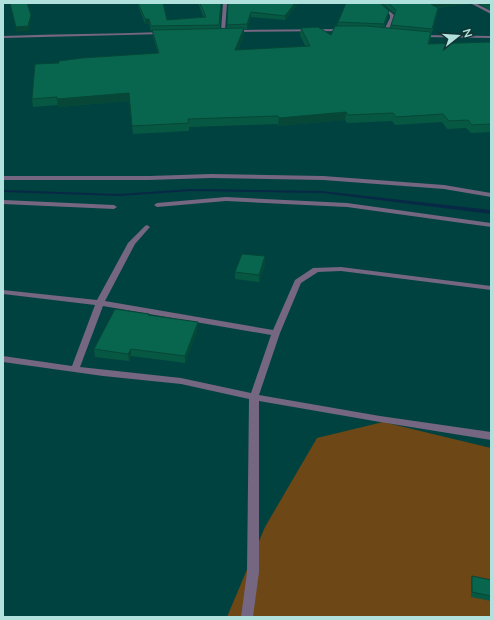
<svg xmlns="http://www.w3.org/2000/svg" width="494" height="620" viewBox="0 0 494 620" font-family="Lato,sans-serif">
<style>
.green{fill:#6d4715}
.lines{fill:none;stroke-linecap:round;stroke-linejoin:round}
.stream{fill:#082946;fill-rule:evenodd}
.street{fill:#756681;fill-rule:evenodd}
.wall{fill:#075843}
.shaded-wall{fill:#064737}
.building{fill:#08664e;stroke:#064737}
</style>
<rect width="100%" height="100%" fill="#00423f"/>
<path class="green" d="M 383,422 L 491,448 L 491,617 L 227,617 L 265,527 L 317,438 Z"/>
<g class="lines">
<path class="stream" d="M 191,189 L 322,191 L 491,210 L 491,214 L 322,193 L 191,191 L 119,196 L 3,192 L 3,190 L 119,194 Z"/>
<g class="street">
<path d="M 223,3 L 227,3 L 225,31 L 223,32 L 221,31 Z"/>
<path d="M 376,3 L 380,3 L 394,15 L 394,18 L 387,33 L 383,32 L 390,18 L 390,15 Z"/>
<path d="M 470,3 L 475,3 L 491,11 L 491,14 Z"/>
<path d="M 344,29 L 346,29 L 346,31 L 234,32 L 232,31 L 234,30 Z"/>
<path d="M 162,32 L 164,33 L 164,34 L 3,38 L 3,36 C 56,34 109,34 162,32 Z"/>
<path d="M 421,35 L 491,36 L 491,38 L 419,37 L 419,35 Z"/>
<path d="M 211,174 L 323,176 L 444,185 L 491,193 L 491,197 L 444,189 L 323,180 L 211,178 L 149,180 L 3,180 L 3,176 L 149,176 Z"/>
<path d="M 226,197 L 347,203 L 491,223 L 491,227 L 347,207 L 226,201 L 157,207 L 154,205 L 157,203 Z"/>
<path d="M 3,200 L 114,205 L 117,207 L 114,209 L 3,204 Z"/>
<path d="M 147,225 L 150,227 L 135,244 L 105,301 L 273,330 L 295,280 L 313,268 L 341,267 L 491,286 L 491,290 L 341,271 L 318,272 L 301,283 L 280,333 L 259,395 L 380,416 L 491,432 L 491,440 L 380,422 L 259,401 L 259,572 L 253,617 L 241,617 L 247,572 L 249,399 L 181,384 L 103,376 L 3,362 L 3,356 L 72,366 L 95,305 L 3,294 L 3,290 L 97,300 L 128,243 L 145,226 ZM 103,306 L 271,335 L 251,393 L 181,378 L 80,367 Z"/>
</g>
</g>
<g class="wall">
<path d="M 138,3 L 163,3 L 167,20 L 204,18 L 198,3 L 221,3 L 220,29 L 227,28 L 228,3 L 299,3 L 285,20 L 251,17 L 247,29 L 244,29 L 244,35 L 238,50 L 306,47 L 300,35 L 301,28 L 331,35 L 337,26 L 338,22 L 388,16 L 384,28 L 390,28 L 391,25 L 395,14 L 382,3 L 470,3 L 469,4 L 437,8 L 438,8 L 437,13 L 429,44 L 491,42 L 491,132 L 471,133 L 466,128 L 447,129 L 442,122 L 395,125 L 392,121 L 347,123 L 345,120 L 278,126 L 277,124 L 189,127 L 189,131 L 133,134 L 129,101 L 58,107 L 58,105 L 33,107 L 32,99 L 59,63 L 158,53 L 153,37 L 153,31 L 151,31 L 149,24 L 145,24 L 138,5 Z"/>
<path d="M 478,3 L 491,3 L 491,11 Z"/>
<path d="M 265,256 L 265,264 L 259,282 L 235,279 L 235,272 Z"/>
<path d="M 149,314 L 149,316 L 198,322 L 198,329 L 185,363 L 131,356 L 129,361 L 95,357 L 94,349 Z"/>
<path d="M 472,576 L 491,580 L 491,601 L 471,597 L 471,580 Z"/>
</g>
<g class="shaded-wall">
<path d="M 295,3 L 299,3 L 285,20 L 285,16 Z"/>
<path d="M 436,3 L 470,3 L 469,4 L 430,8 L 431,4 Z"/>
<path d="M 389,11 L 388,16 L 383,28 L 384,24 Z"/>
<path d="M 251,12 L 251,17 L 247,29 L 247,24 Z"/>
<path d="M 31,15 L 31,19 L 29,31 L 16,32 L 16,27 Z"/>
<rect x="145" y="19" width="4" height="5"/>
<path d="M 244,28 L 244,35 L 235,57 L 235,50 Z"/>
<path d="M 129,93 L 129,101 L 58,107 L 57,99 Z"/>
<path d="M 346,112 L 345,120 L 278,126 L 279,118 Z"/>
<path d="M 265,256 L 265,264 L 259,282 L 259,275 Z"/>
<path d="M 198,322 L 198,329 L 185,363 L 185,356 Z"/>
<path d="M 131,349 L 131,356 L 129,361 L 128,354 Z"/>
</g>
<g class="building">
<path d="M 10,3 L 27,3 L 31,15 L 28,26 L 16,27 Z"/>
<path d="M 138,3 L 163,3 L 167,20 L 206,17 L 200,3 L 221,3 L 219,25 L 151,26 L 149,19 L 145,19 Z"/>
<path d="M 228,3 L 295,3 L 285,16 L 251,12 L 247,24 L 227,25 Z"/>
<path d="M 346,3 L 380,3 L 389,11 L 384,24 L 338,22 Z"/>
<path d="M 388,3 L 436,3 L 431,4 L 438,8 L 432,29 L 391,25 L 396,10 Z"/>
<path d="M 487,3 L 491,3 L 491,5 Z"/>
<path d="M 335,26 L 367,26 L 431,32 L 428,44 L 491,42 L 491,124 L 472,125 L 468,120 L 449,121 L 443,114 L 396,117 L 393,113 L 348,115 L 346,112 L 279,118 L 278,116 L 188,119 L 189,123 L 132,126 L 129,93 L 57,99 L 57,97 L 32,99 L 35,64 L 59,63 L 59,61 L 82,58 L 159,53 L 152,30 L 244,28 L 235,50 L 310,46 L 301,28 L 318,27 L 331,35 Z"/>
<path d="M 242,254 L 265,256 L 259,275 L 235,272 Z"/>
<path d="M 115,309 L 149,314 L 148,315 L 198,322 L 185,356 L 131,349 L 128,354 L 94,349 Z"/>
<path d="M 472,576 L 491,580 L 491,596 L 472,592 Z"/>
</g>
<rect width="494" height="620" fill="none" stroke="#b1e1dd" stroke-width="8"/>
<g transform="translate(458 36) rotate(73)" stroke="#123432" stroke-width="3" paint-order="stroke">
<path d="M0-3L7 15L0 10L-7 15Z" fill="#b1e1dd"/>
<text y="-6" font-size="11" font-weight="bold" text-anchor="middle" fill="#b1e1dd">N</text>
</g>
</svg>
